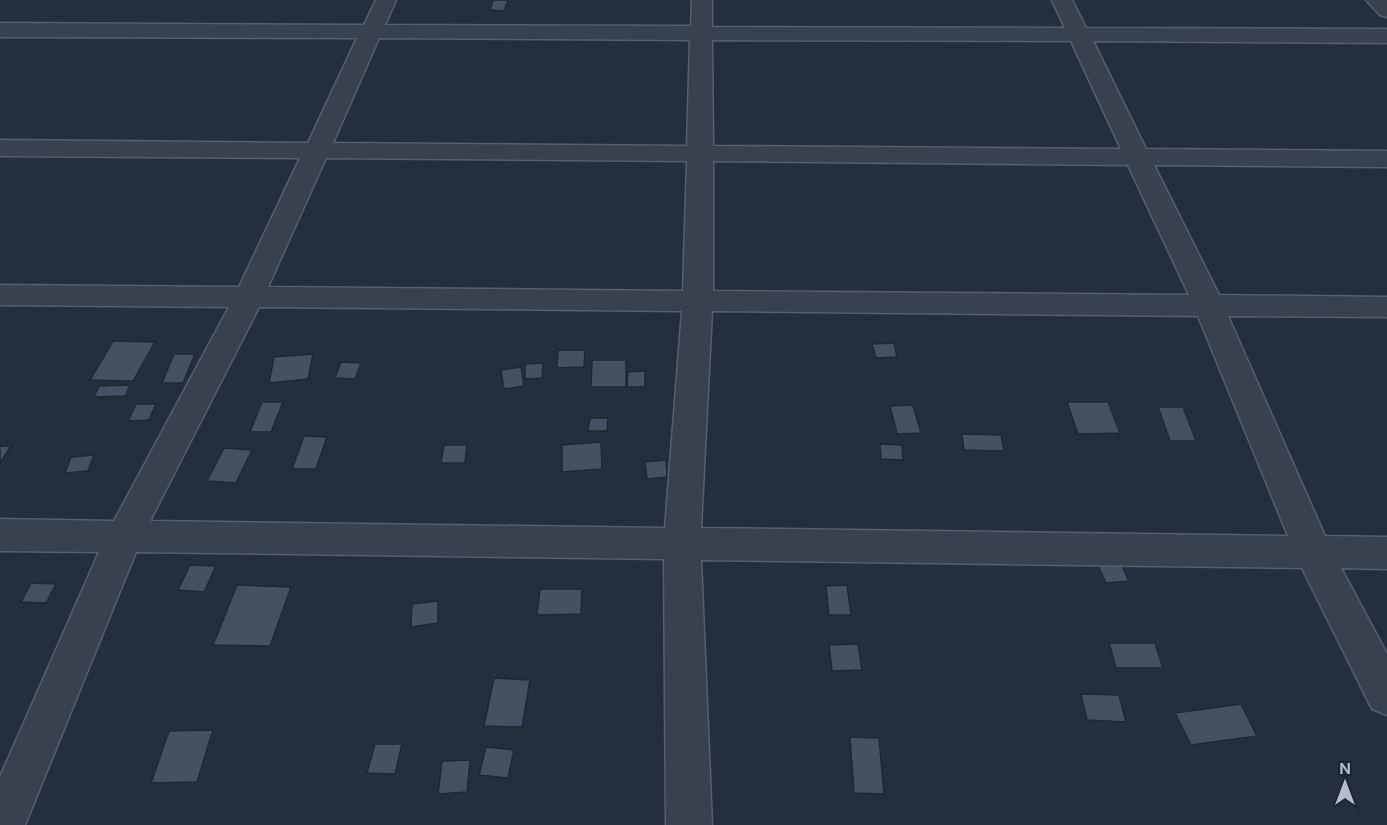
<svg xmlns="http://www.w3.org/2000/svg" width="1387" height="825" viewBox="0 0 1387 825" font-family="'DM Sans',sans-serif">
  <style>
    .building { fill: #455162; stroke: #1f2835; stroke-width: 1.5 }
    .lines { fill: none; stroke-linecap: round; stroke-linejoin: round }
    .minor-casing { stroke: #565f6c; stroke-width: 3 }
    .minor { fill: #38414e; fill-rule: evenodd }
  </style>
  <rect width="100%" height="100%" fill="#242f3e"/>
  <path class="building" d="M 493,0 L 508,0 L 504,11 L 490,10 Z
    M 113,341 L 155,342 L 133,381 L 90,380 Z
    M 894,343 L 897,357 L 876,358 L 872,344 Z
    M 558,350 L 585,350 L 584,367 L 557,368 Z
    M 174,354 L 195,354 L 183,383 L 162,383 Z
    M 313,354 L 308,379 L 269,383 L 274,357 Z
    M 592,360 L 626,360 L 626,387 L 591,387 Z
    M 341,362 L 361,363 L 355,379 L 335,378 Z
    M 543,363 L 542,378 L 525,379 L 525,364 Z
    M 521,367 L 524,386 L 504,389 L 501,370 Z
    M 645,371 L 645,387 L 627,387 L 628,372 Z
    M 130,385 L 125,396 L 94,397 L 99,386 Z
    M 262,402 L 283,402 L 271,432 L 250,432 Z
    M 1067,402 L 1108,402 L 1120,433 L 1078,434 Z
    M 136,404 L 156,404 L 149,420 L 128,421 Z
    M 913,405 L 921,433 L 897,434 L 890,406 Z
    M 1158,407 L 1183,407 L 1196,441 L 1170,441 Z
    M 590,418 L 608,418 L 607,431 L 588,431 Z
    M 962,434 L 1001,435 L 1004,451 L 964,450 Z
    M 304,436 L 327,437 L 316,469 L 292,469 Z
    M 601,442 L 602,469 L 562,472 L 562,445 Z
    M 880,444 L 902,445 L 903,460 L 881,459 Z
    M 444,445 L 467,445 L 465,463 L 441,463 Z
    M 0,446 L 11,446 L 0,463 Z
    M 224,448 L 252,450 L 236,483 L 207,481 Z
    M 94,455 L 88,471 L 65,473 L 71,457 Z
    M 666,460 L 667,477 L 647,479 L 645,462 Z
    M 1119,560 L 1129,581 L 1106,583 L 1096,562 Z
    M 190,565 L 216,566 L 204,592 L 178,590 Z
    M 31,583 L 56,584 L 46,603 L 21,602 Z
    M 237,585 L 291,587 L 270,646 L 213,645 Z
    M 847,585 L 851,615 L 829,615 L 826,586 Z
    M 540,589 L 582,589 L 581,614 L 537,615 Z
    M 438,601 L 438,623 L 411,627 L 412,604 Z
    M 1109,643 L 1155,643 L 1163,668 L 1116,668 Z
    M 858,644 L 862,670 L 832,671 L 829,645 Z
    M 494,678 L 530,680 L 522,727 L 484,726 Z
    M 1081,694 L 1119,695 L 1126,722 L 1087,720 Z
    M 1241,704 L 1257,736 L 1191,745 L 1175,713 Z
    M 213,730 L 197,782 L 151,783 L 169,731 Z
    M 850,737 L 879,738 L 884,794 L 854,793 Z
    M 375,744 L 402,744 L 395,774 L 367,773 Z
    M 486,747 L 514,750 L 508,778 L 479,775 Z
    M 470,760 L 467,792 L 438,794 L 442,761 Z"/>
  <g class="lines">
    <defs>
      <path id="minor" d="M 376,0 L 396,0 L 385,25 L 691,26 L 692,0 L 712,0 L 712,27 L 1065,28 L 1052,0 L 1072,0 L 1086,28 L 1387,29 L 1387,43 L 1093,41 L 1146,149 L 1387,151 L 1387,167 L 1154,165 L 1219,295 L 1387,297 L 1387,317 L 1228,316 L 1325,536 L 1387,537 L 1387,569 L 1341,568 L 1387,654 L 1387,715 L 1372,709 L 1302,568 L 701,560 L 712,825 L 666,825 L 664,559 L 136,552 L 25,825 L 0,825 L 0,777 L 99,552 L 0,551 L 0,519 L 114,521 L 229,307 L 0,305 L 0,285 L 239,287 L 300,158 L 0,156 L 0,140 L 308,143 L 357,38 L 0,37 L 0,23 L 364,25 ZM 379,38 L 690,40 L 687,146 L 333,143 ZM 712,40 L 1071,41 L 1121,149 L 713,146 ZM 326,158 L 687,161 L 683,291 L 268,287 ZM 713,161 L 1128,165 L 1189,295 L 713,291 ZM 259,307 L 682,311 L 665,528 L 150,521 ZM 712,311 L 1198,316 L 1288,536 L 701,528 Z
        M 1366,0 L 1387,0 L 1387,17 L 1380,15 Z"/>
    </defs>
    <use href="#minor" class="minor-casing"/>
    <use href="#minor" class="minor"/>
  </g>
  <g transform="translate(1345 783)" stroke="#1d2633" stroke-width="4.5" paint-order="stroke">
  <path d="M0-4.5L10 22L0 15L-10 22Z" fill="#b4bcc9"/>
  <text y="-9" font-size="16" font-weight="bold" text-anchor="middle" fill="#b4bcc9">N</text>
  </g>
</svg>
